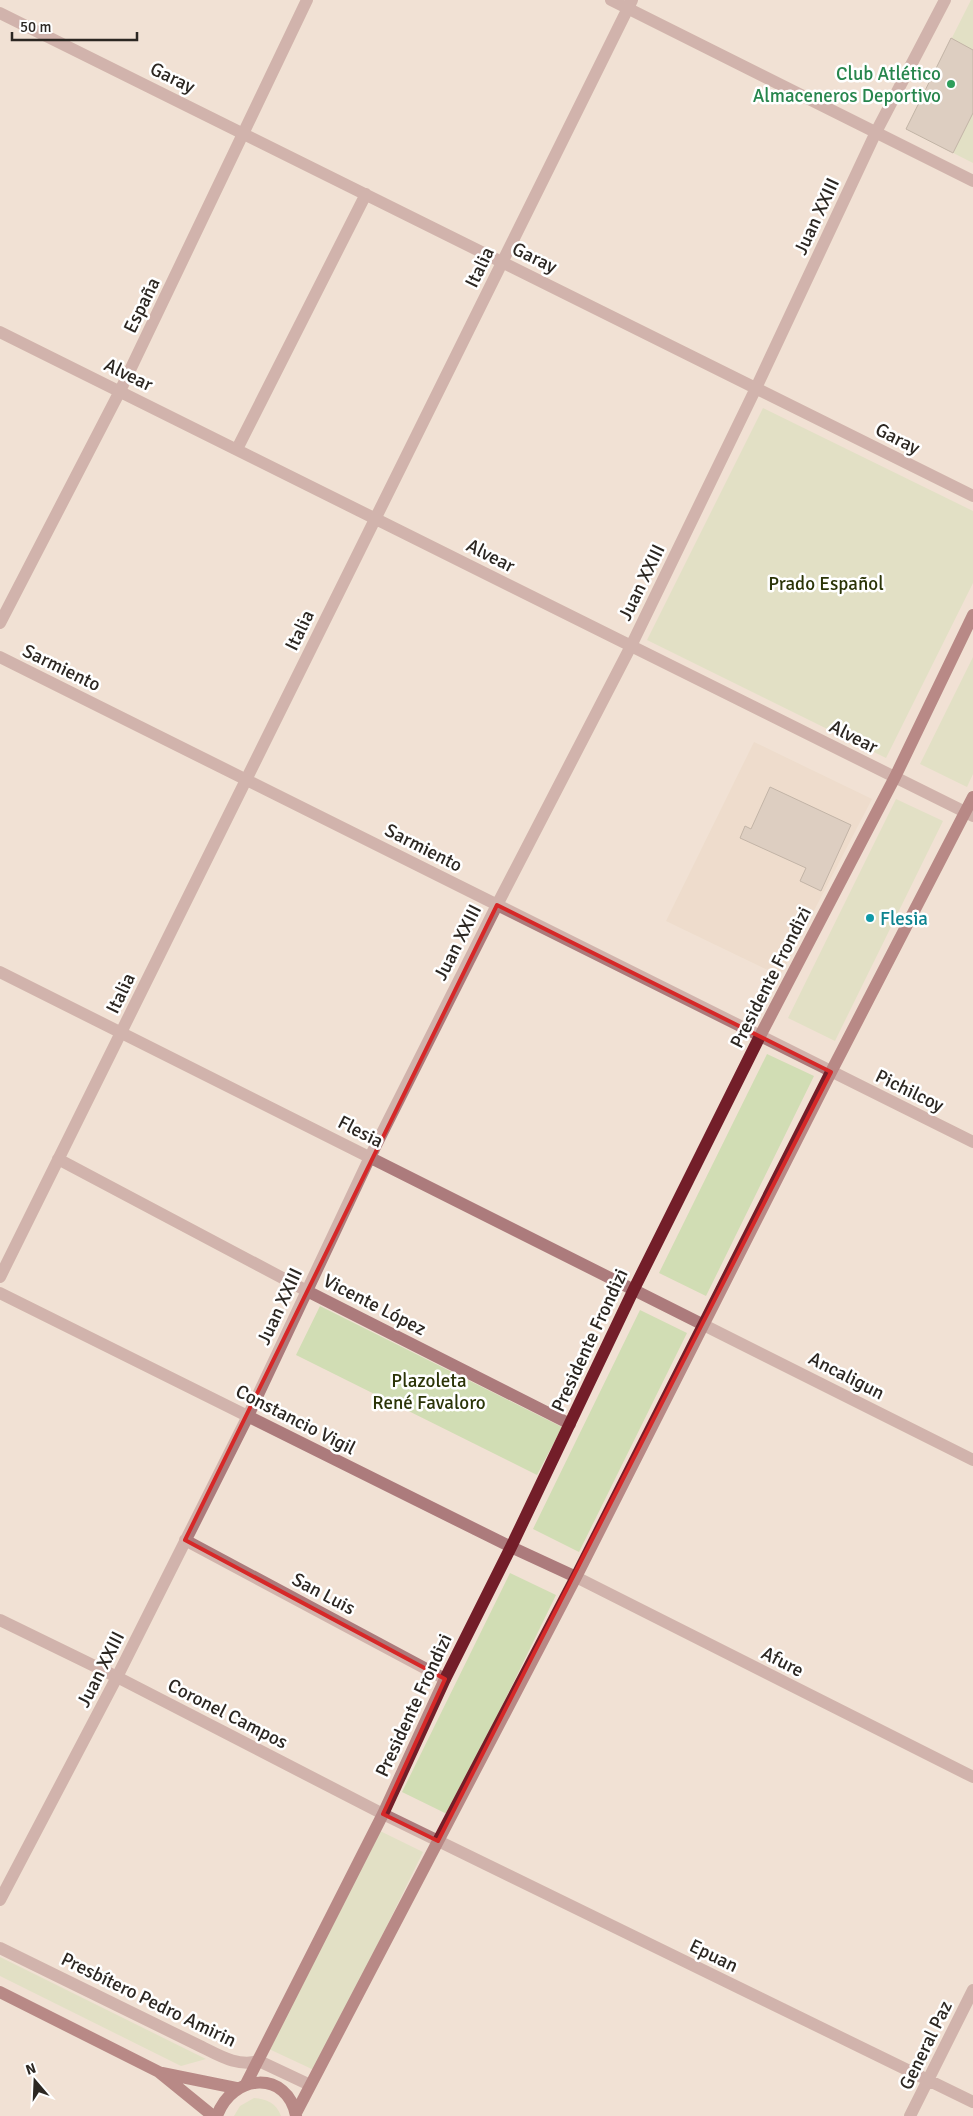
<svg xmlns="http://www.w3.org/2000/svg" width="973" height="2116" viewBox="0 0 973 2116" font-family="Signika,sans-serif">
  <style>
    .built { fill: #ebd5c3 }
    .green { fill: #d1ddb4 }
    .building { fill: #c6b6aa; stroke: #8a7c70 }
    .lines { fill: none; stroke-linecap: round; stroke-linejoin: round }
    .minor { stroke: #ac7b7c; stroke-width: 12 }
    .major { stroke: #731e29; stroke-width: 12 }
    .marked { fill: none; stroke: #d62828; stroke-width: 4; stroke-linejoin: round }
    .leisure-dot { fill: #2e9e5b; stroke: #fff; stroke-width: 2 }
    .culture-dot { fill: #0f9aa8; stroke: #fff; stroke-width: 2 }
    .labels { text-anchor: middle; stroke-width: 5; stroke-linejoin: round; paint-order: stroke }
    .leisure-label { font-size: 19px; fill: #27864d; stroke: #fff; text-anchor: end }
    .street-label { font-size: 19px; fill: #2c2722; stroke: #fff }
    .park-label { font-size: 19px; fill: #2b3407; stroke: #fff }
    .culture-label { font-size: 19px; fill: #0d838f; stroke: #fff; text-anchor: start }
  </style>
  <rect width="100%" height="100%" fill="#f1e1d4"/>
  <path class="built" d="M 754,742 L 872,799 L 780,976 L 666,921 Z"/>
  <path class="green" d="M 971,0 L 973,0 L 973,163 L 906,129 Z
    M 763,408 L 973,511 L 973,583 L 886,758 L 647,640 Z
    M 973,657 L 973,774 L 967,787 L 920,764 Z
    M 896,799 L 943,821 L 835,1041 L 788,1018 Z
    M 767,1054 L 814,1076 L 706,1296 L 659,1273 Z
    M 320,1306 L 562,1427 L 537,1475 L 296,1355 Z
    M 640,1310 L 687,1333 L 579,1552 L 533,1529 Z
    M 510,1573 L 556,1595 L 449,1815 L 402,1792 Z
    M 376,1829 L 423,1852 L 316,2071 L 269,2049 Z
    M 0,1957 L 206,2059 L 181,2066 L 0,1976 Z
    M 254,2098 C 267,2099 276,2103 281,2116 L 234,2116 L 240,2106 Z"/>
  <path class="building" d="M 951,38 L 973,50 L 973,113 L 953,153 L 906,129 Z
    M 770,787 L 851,825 L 821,891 L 800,881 L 806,868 L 740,838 L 745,826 L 751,829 Z"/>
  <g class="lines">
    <path class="minor" d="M 611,0 L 973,181
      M 0,13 L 973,496
      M 0,332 L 973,816
      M 237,449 L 366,194
      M 0,623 L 120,391 L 307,0
      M 0,657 L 973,1142
      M 0,972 L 973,1460
      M 58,1159 L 307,1291 L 570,1424
      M 0,1277 L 632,0
      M 0,1293 L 511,1547 L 576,1577 L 973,1777
      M 185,1540 L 445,1679
      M 0,1620 L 117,1677 L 383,1814 L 973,2102
      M 0,1900 L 117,1677 L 248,1416 L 370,1157 L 497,905 L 631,646 L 756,388 L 876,132 L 945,0
      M 0,1948 L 202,2047 C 220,2056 238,2067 259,2061 L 310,2085
      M 910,2116 L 973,1990"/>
    <path class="major" d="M 0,1992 L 159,2072 L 213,2116
      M 162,2073 L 236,2088
      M 246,2084 L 383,1814 L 445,1679 L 511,1547 L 634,1289 L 760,1036 L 895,777 L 973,615
      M 296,2113 L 576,1577 L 831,1072 L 973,797
      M 217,2116 C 232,2073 288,2070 296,2116"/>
  </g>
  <path d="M0 0H973V2116H0ZM 497,905 L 831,1072 L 438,1841 L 383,1814 L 445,1679 L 185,1540 Z" fill="#f1e1d4" fill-opacity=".55" fill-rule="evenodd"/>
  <path class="marked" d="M 497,905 L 831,1072 L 438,1841 L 383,1814 L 445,1679 L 185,1540 Z"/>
  <circle class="leisure-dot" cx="951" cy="84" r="5"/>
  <circle class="culture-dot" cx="870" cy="918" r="5"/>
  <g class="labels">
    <g class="leisure-label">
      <text x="941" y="80">Club Atlético<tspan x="941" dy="22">Almaceneros Deportivo</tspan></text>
    </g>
    <g class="street-label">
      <text transform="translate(173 77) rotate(26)" y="7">Garay</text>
      <text transform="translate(816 216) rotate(-65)" y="7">Juan XXIII</text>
      <text transform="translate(535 257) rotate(26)" y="7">Garay</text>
      <text transform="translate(479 267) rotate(-64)" y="7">Italia</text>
      <text transform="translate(141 305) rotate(-64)" y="7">España</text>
      <text transform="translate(129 374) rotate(26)" y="7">Alvear</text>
      <text transform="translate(898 438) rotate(27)" y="7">Garay</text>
      <text transform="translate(491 555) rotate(27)" y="7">Alvear</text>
      <text transform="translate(641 582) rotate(-64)" y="7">Juan XXIII</text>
      <text transform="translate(299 630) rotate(-64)" y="7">Italia</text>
      <text transform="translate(62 667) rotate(26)" y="7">Sarmiento</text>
      <text transform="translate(854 736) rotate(27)" y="7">Alvear</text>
      <text transform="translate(424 847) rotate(27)" y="7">Sarmiento</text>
      <text transform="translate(457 942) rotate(-63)" y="7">Juan XXIII</text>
      <text transform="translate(770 977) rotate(-63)" y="7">Presidente Frondizi</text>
      <text transform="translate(120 993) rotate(-64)" y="7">Italia</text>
      <text transform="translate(910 1090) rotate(26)" y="7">Pichilcoy</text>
      <text transform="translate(361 1131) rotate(27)" y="7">Flesia</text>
      <text transform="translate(375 1304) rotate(27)" y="7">Vicente López</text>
      <text transform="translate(279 1306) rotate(-65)" y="7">Juan XXIII</text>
      <text transform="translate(589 1340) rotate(-65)" y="7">Presidente Frondizi</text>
      <text transform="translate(847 1375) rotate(27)" y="7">Ancaligun</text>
      <text transform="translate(296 1419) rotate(27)" y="7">Constancio Vigil</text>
      <text transform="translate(324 1593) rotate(28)" y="7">San Luis</text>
      <text transform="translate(783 1661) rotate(27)" y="7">Afure</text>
      <text transform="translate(100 1669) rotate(-63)" y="7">Juan XXIII</text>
      <text transform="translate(413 1705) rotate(-65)" y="7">Presidente Frondizi</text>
      <text transform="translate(228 1713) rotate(27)" y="7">Coronel Campos</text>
      <text transform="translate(714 1955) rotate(26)" y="7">Epuan</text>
      <text transform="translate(149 1999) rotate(26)" y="7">Presbítero Pedro Amirin</text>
      <text transform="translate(925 2045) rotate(-64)" y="7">General Paz</text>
    </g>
    <g class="park-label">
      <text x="826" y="590">Prado Español</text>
      <text x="429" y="1387">Plazoleta<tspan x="429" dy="22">René Favaloro</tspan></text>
    </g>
    <g class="culture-label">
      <text x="880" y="925">Flesia</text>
    </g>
  </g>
  <g transform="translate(35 2081) rotate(341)" stroke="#ffffff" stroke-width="4" paint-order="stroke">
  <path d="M0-4L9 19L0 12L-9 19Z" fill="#2c2722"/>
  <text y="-8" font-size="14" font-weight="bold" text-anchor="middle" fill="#2c2722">N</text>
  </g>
  <path d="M12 32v8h125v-8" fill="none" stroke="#2c2722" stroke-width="2.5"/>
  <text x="20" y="32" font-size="15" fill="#2c2722" stroke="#ffffff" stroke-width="4" paint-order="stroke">50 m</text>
</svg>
